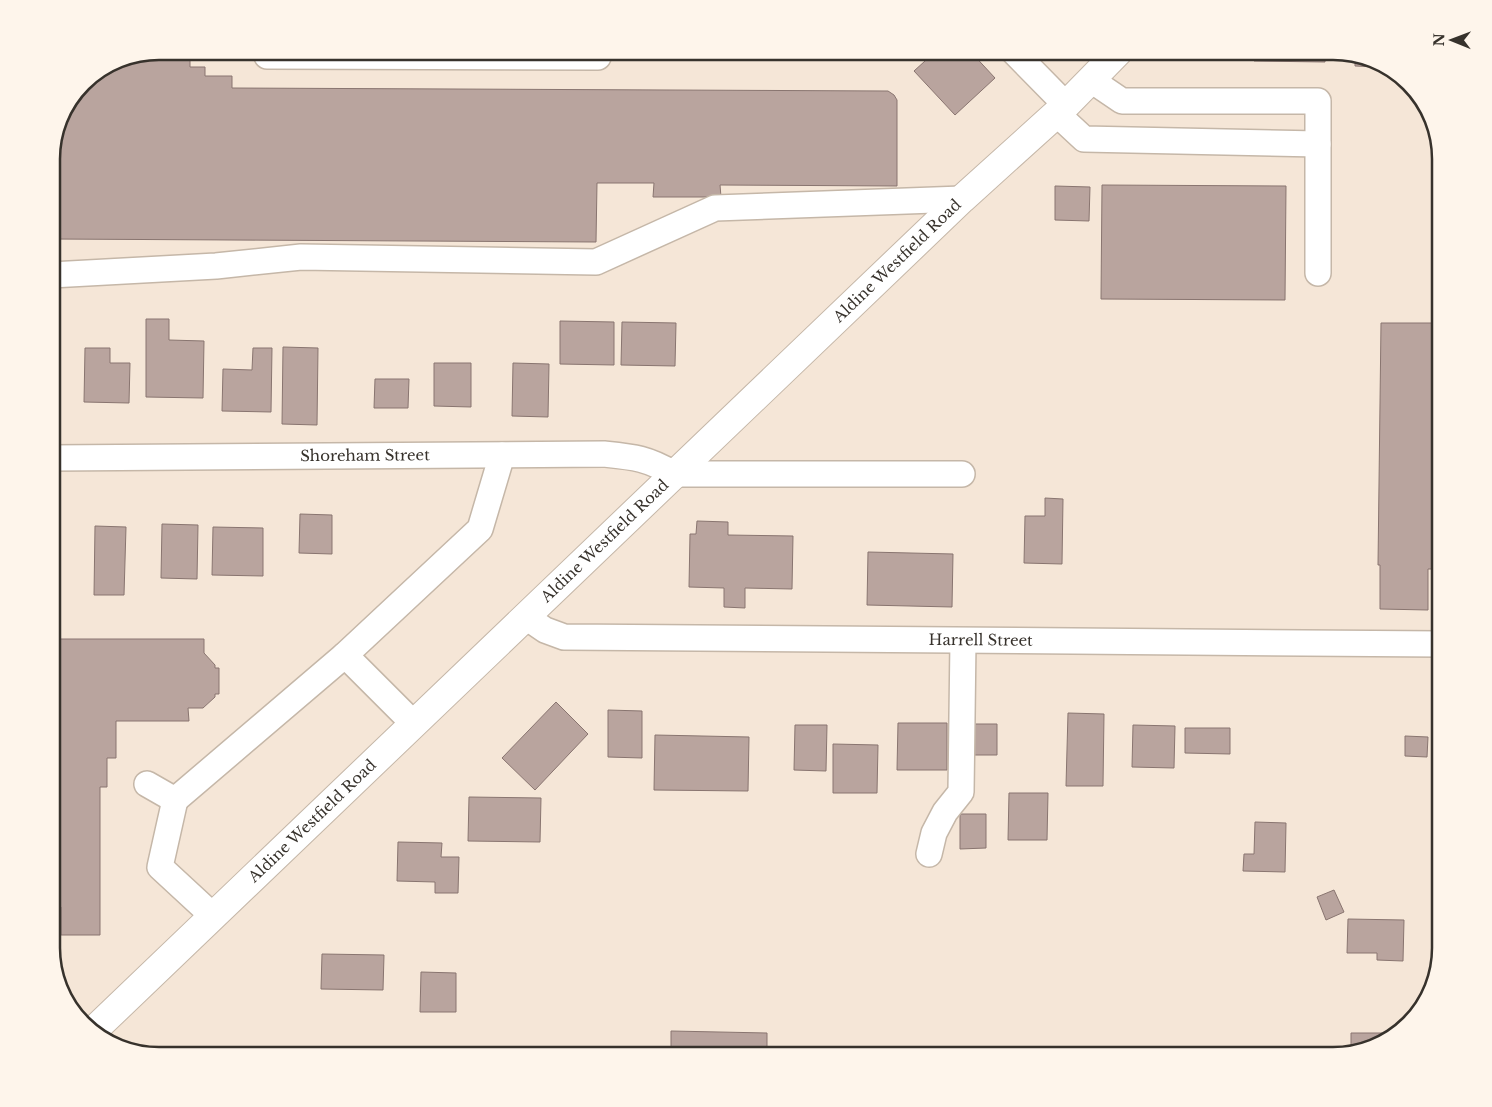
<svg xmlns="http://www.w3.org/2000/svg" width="1492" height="1107" viewBox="0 0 1492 1107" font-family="'Libre Baskerville',serif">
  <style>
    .building { fill: #b9a49e; stroke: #897570 }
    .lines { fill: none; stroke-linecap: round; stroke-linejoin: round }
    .minor-casing { stroke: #c5b7a8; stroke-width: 28 }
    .major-casing { stroke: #c5b7a8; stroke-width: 30 }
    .minor { stroke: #fff; stroke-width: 25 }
    .major { stroke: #fff; stroke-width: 28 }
    .labels { text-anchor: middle; stroke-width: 4; stroke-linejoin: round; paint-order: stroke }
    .street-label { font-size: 15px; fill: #37322c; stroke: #fef5eb }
    .rim { fill: none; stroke: #37322c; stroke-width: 2.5 }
  </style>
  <rect width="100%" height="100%" fill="#f5e6d7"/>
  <path class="building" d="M 936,51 L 970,51 L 995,78 L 955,115 L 914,71 Z
    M 1255,51 L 1325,51 L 1325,62 L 1254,61 Z
    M 1355,58 L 1379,67 L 1355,66 Z
    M 118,59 L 190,59 L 190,67 L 205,67 L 205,76 L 232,76 L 232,88 L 888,91 L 894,95 L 897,100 L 897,186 L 720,185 L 721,197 L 653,197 L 654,183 L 597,183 L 596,242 L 51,239 L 52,151 L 62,111 L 88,78 Z
    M 1102,185 L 1286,186 L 1285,300 L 1101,299 Z
    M 1055,186 L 1090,187 L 1089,221 L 1055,220 Z
    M 146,319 L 169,319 L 169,340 L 204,341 L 203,398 L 146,397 Z
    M 560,321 L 614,322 L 614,365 L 560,364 Z
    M 622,322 L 676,323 L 675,366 L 621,365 Z
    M 1381,323 L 1441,323 L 1441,569 L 1428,569 L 1428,610 L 1380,609 L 1380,565 L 1378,565 Z
    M 283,347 L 318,348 L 317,425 L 282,424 Z
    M 85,348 L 110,348 L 110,363 L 130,363 L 129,403 L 84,402 Z
    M 253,348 L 272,348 L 271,412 L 222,411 L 223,369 L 252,370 Z
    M 434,363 L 471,363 L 471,407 L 434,406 Z
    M 513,363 L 549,364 L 548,417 L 512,416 Z
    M 375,379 L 409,379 L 408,408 L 374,408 Z
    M 1045,498 L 1063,499 L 1062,564 L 1024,563 L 1025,516 L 1045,516 Z
    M 300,514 L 332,515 L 332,554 L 299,553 Z
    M 697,521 L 728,522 L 728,535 L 793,536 L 792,589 L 745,588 L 745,608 L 724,607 L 724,588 L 689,587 L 690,534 L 696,534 Z
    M 162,524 L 198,525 L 197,579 L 161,578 Z
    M 95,526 L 126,527 L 124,595 L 94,595 Z
    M 213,527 L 263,528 L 263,576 L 212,575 Z
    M 868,552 L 953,554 L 952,607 L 867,605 Z
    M 51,639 L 204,639 L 204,653 L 215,665 L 215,668 L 219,668 L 219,694 L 215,694 L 215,697 L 203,708 L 188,708 L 189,721 L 116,721 L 116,758 L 107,758 L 107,787 L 100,787 L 100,935 L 61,935 L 61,907 L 51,907 Z
    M 556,702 L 588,734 L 535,790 L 502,758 Z
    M 608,710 L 642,711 L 642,758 L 608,757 Z
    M 1068,713 L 1104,714 L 1103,786 L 1066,786 Z
    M 898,723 L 947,723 L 947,770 L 897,770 Z
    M 971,724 L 997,724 L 997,755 L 970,755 Z
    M 795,725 L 827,725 L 826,771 L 794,770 Z
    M 1133,725 L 1175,726 L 1174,768 L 1132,767 Z
    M 1185,728 L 1230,728 L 1230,754 L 1185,753 Z
    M 655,735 L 749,737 L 748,791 L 654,790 Z
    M 1405,736 L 1428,737 L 1427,757 L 1405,756 Z
    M 833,744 L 878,745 L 877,793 L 833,793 Z
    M 1009,793 L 1048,793 L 1047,840 L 1008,840 Z
    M 469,797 L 541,798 L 540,842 L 468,841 Z
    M 960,814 L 986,814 L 986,848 L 960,849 Z
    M 1255,822 L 1286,823 L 1285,872 L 1243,871 L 1244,854 L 1254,854 Z
    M 398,842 L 442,843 L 441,857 L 459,857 L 458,893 L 435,893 L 435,882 L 397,881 Z
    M 1334,890 L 1344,912 L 1326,920 L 1317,897 Z
    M 1348,919 L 1404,920 L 1403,961 L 1377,960 L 1377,953 L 1347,953 Z
    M 322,954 L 384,955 L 383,990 L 321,989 Z
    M 421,972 L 456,973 L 456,1012 L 420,1012 Z
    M 671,1031 L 767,1033 L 767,1056 L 671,1056 Z
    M 1351,1033 L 1382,1033 L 1382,1044 L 1351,1052 Z"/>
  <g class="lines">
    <defs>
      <g id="minor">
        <path d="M 267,51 L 267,56 L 598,57 L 598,51"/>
        <path d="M 1013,51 L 1066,105"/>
        <path d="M 1091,80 L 1122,101 L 1318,101 L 1318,273"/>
        <path d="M 1056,113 L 1084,139 L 1318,144"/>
        <path d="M 51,275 L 216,266 L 301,257 L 596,262 L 715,208 L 962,199"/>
        <path id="s1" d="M 51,458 L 604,454 C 634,457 647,458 674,474 L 962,474"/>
        <path id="s2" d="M 526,617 L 545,630 L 564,637 L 1441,644"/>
        <path d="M 345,655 L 480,529 L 502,455"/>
        <path d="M 147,784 L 175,800 L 345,655 L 414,724"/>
        <path d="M 175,800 L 160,867 L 213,916"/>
        <path d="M 929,854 L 934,833 L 945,812 L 961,792 L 963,641"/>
      </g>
      <g id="major">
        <path id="s3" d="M 92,1032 L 962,199 L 1066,105 L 1119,51"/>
      </g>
    </defs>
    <use href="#minor" class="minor-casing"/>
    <use href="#major" class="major-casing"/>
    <use href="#minor" class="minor"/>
    <use href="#major" class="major"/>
  </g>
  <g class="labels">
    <g class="street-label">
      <text dy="5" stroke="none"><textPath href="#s3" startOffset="1115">Aldine Westfield Road</textPath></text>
      <text dy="5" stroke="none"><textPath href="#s1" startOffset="314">Shoreham Street</textPath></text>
      <text dy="5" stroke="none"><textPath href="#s3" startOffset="710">Aldine Westfield Road</textPath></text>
      <text dy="5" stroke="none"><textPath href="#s2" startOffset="460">Harrell Street</textPath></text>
      <text dy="5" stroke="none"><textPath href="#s3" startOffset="305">Aldine Westfield Road</textPath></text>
    </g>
  </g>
  <path d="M0 0H1492V1107H0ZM159 60H1333A99 99 0 0 1 1432 159V948A99 99 0 0 1 1333 1047H159A99 99 0 0 1 60 948V159A99 99 0 0 1 159 60Z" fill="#fef5eb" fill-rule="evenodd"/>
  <path class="rim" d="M159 60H1333A99 99 0 0 1 1432 159V948A99 99 0 0 1 1333 1047H159A99 99 0 0 1 60 948V159A99 99 0 0 1 159 60Z"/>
  <g transform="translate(1452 40) rotate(271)" stroke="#fef5eb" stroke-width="4" paint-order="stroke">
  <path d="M0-4L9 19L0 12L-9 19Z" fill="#37322c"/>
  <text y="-8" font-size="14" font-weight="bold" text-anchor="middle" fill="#37322c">N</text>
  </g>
</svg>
